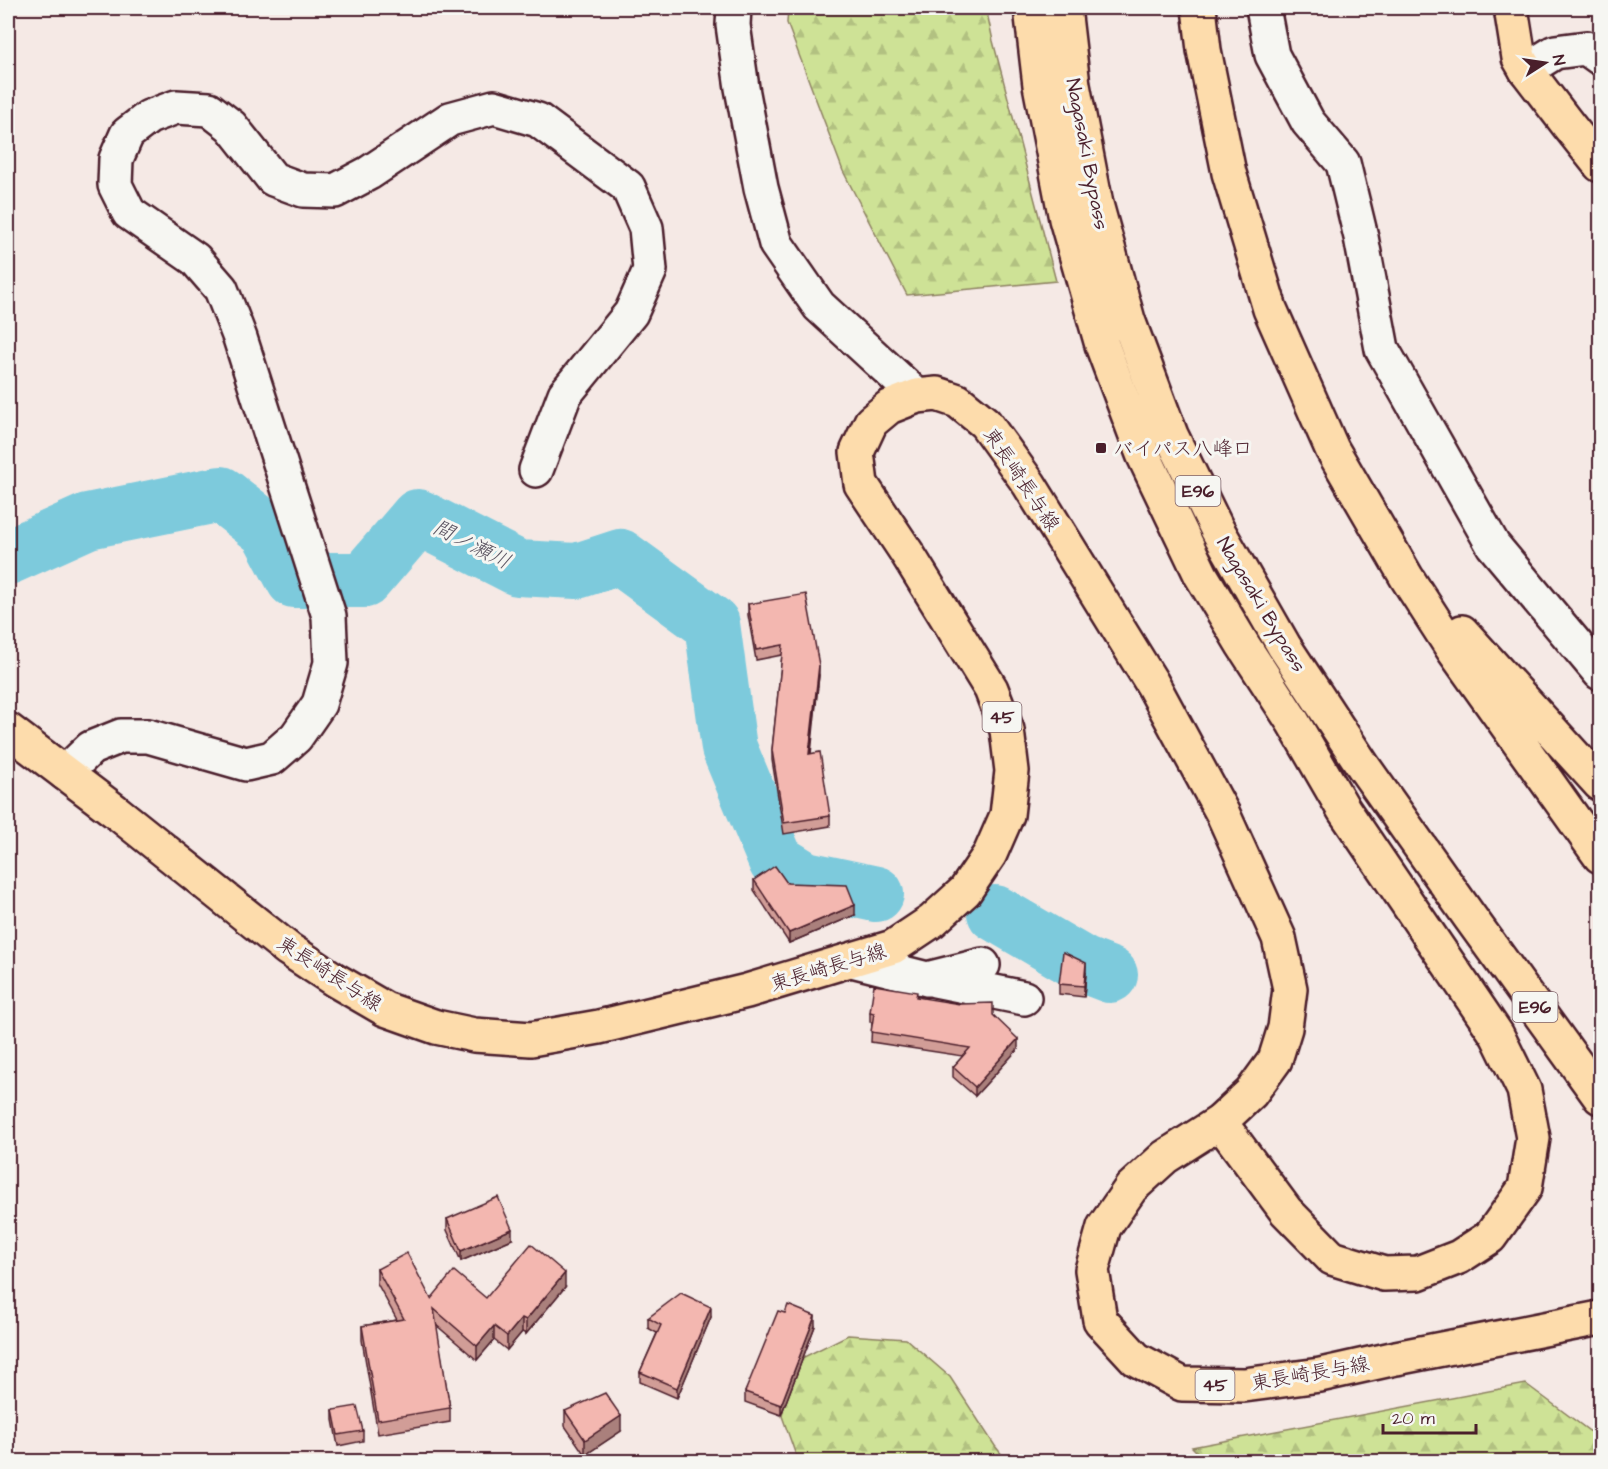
<svg xmlns="http://www.w3.org/2000/svg" width="1608" height="1469" viewBox="0 0 1608 1469" font-family="'Architects Daughter','Klee One',sans-serif">
  <style>
    .forest { fill: url(#forest-firs); stroke: #8c8060; stroke-width: 1.5 }
    .lines { fill: none; stroke-linecap: round; stroke-linejoin: round }
    .river { stroke: #7dcadc; stroke-width: 56 }
    .minor-casing { stroke: #4a1f2b; stroke-width: 38 }
    .major-casing { stroke: #4a1f2b; stroke-width: 38 }
    .highway-casing { stroke: #4a1f2b; stroke-width: 38 }
    .minor { stroke: #f6f6f2; stroke-width: 33 }
    .major { stroke: #fddcac; stroke-width: 33 }
    .highway { stroke: #fddcac; stroke-width: 33 }
    .wall { fill: #d19d97; stroke: #4a1f2b; stroke-width: 1.5 }
    .shaded-wall { fill: #aa807b; stroke: #4a1f2b; stroke-width: 1.5 }
    .building { fill: #f3b7b0; stroke: #4a1f2b; stroke-width: 1.5 }
    .poi-dot { fill: #4a1f2b; stroke: #f6f6f2; stroke-width: 2 }
    .labels { text-anchor: middle; stroke-width: 6; stroke-linejoin: round; paint-order: stroke }
    .shield { fill: #f6f6f2; stroke: #7e6067; stroke-width: 1.5 }
    .shield-label { font-size: 18px; font-weight: bold; fill: #4a1f2b }
    .street-label { font-size: 20px; fill: #4a1f2b; stroke: #f6f6f2 }
    .poi-label { font-size: 20px; fill: #4a1f2b; stroke: #f6f6f2; text-anchor: start }
    .water-label { font-size: 21px; font-style: italic; fill: #595260; stroke: #f6f6f2 }
  </style>
  <defs>
    <pattern id="forest-firs" width="22" height="20" patternUnits="userSpaceOnUse" patternTransform="scale(1.5)"><rect width="22" height="20" fill="#cee296"/><path d="M5 1l3.5 6h-7zM16 11l3.5 6h-7z" fill="#b2c181"/></pattern>
  </defs>
  <rect width="100%" height="100%" fill="#f5e9e5"/>
  <filter id="ink" filterUnits="userSpaceOnUse"><feTurbulence type="fractalNoise" baseFrequency=".0167" numOctaves="2"/><feDisplacementMap in="SourceGraphic" scale="12" xChannelSelector="R" yChannelSelector="G"/><feConvolveMatrix kernelMatrix="1 2 1 2 8 2 1 2 1" color-interpolation-filters="sRGB"/></filter>
  <g filter="url(#ink)">
    <path class="forest" d="M 788,8 L 986,8 L 993,41 L 1056,281 L 907,295 L 843,171 L 787,23 Z
      M 848,1335 L 906,1339 L 950,1377 L 995,1446 L 1007,1461 L 798,1461 L 782,1416 L 792,1363 Z
      M 1526,1384 L 1600,1439 L 1600,1461 L 1207,1462 L 1192,1447 Z"/>
    <g class="lines">
      <path class="river" d="M 8,557 L 88,521 L 221,494 L 268,531 L 294,580 L 364,580 L 418,517 L 518,568 L 577,571 L 620,557 L 712,624 L 729,748 L 776,861 L 805,879 L 876,894
        M 995,913 L 1084,965 L 1110,975"/>
      <defs>
        <path id="minor" d="M 734,8 L 733,25 L 742,88 L 761,188 L 776,244 L 819,306 L 917,396
          M 1263,8 L 1272,55 L 1308,122 L 1343,163 L 1361,237 L 1382,349 L 1493,545 L 1600,673
          M 1526,70 L 1555,52 L 1586,48 L 1600,58
          M 65,773 L 91,748 L 121,736 L 148,736 L 246,764 L 272,758 L 296,737 L 319,704 L 331,663 L 329,616 L 240,338 L 221,289 L 195,259 L 129,213 L 115,185 L 116,159 L 127,134 L 149,117 L 176,107 L 209,109 L 231,126 L 273,179 L 303,190 L 335,191 L 369,173 L 450,119 L 494,107 L 538,120 L 628,187 L 646,228 L 650,270 L 631,313 L 565,394 L 536,470
          M 852,960 L 927,979 L 983,965
          M 935,980 L 1024,998"/>
        <path id="major" d="M 1511,8 L 1519,58 L 1526,70 L 1569,126 L 1600,165
          M 8,730 L 115,811 L 288,949 L 335,980 L 385,1009 L 436,1027 L 474,1035 L 531,1039 L 599,1027 L 747,991 L 893,947 L 932,921 L 965,891 L 990,854 L 1007,815 L 1012,771 L 1007,730 L 991,689 L 907,553 L 861,484 L 857,452 L 871,422 L 889,407 L 917,396 L 937,394 L 958,401 L 985,423 L 1029,484 L 1152,683 L 1223,814 L 1279,938 L 1290,989 L 1285,1028 L 1275,1060 L 1251,1093 L 1220,1122 L 1165,1157 L 1131,1188 L 1104,1227 L 1092,1270 L 1100,1320 L 1136,1359 L 1182,1384 L 1244,1385 L 1320,1375 L 1396,1358 L 1600,1318"/>
        <path id="highway" d="M 1031,8 L 1040,85 L 1066,219 L 1102,345 L 1143,454 L 1201,575 L 1243,645 L 1293,722 L 1344,810 L 1497,1035 L 1524,1090 L 1533,1138 L 1525,1188 L 1490,1237 L 1459,1257 L 1418,1273 L 1384,1274 L 1332,1258 L 1286,1211 L 1220,1122
          M 1064,8 L 1073,85 L 1096,204 L 1128,320 L 1171,435 L 1217,529 L 1284,646 L 1363,766 L 1469,916 L 1600,1097
          M 1199,8 L 1204,50 L 1229,173 L 1270,309 L 1332,449 L 1407,578 L 1454,651 L 1600,856
          M 1462,632 L 1600,784"/>
      </defs>
      <use href="#minor" class="minor-casing"/>
      <use href="#major" class="major-casing"/>
      <use href="#highway" class="highway-casing"/>
      <use href="#minor" class="minor"/>
      <use href="#major" class="major"/>
      <use href="#highway" class="highway"/>
    </g>
    <path class="wall" d="M 748,604 L 819,675 L 811,754 L 830,816 L 830,826 L 784,834 L 772,760 L 772,750 L 782,655 L 756,660 L 748,615 Z
      M 754,880 L 787,883 L 855,915 L 789,943 L 754,890 Z
      M 1086,973 L 1084,997 L 1059,994 L 1059,984 Z
      M 917,997 L 993,1015 L 1018,1049 L 975,1096 L 953,1077 L 953,1067 L 963,1056 L 871,1042 L 872,1022 L 870,1022 L 870,1012 Z
      M 447,1219 L 512,1239 L 461,1261 L 447,1230 Z
      M 377,1269 L 431,1299 L 486,1298 L 565,1287 L 526,1334 L 522,1332 L 507,1350 L 494,1340 L 477,1360 L 436,1325 L 450,1408 L 450,1422 L 378,1434 L 362,1340 L 362,1326 L 397,1320 L 377,1283 Z
      M 785,1313 L 815,1326 L 781,1415 L 745,1402 L 745,1392 Z
      M 711,1317 L 677,1398 L 640,1382 L 640,1372 L 657,1333 L 648,1328 L 648,1318 Z
      M 333,1410 L 363,1431 L 363,1441 L 338,1446 L 333,1420 Z
      M 565,1411 L 621,1431 L 585,1455 L 565,1426 Z"/>
    <path class="shaded-wall" d="M 819,665 L 819,675 L 809,764 L 809,754 Z
      M 855,905 L 855,915 L 789,943 L 789,933 Z
      M 1086,963 L 1086,973 L 1084,997 L 1084,986 Z
      M 1018,1039 L 1018,1049 L 975,1096 L 975,1087 Z
      M 512,1229 L 512,1239 L 461,1261 L 461,1251 Z
      M 565,1273 L 565,1287 L 526,1334 L 526,1320 Z
      M 711,1307 L 711,1317 L 677,1398 L 677,1388 Z
      M 815,1316 L 815,1326 L 781,1415 L 781,1405 Z
      M 522,1318 L 522,1332 L 507,1350 L 507,1336 Z
      M 494,1326 L 494,1340 L 477,1360 L 477,1346 Z
      M 621,1416 L 621,1431 L 585,1455 L 585,1440 Z"/>
    <path class="building" d="M 806,594 L 819,665 L 809,754 L 820,752 L 830,816 L 784,823 L 772,750 L 783,645 L 756,650 L 748,604 Z
      M 775,866 L 787,883 L 847,885 L 855,905 L 789,933 L 754,880 Z
      M 1063,952 L 1086,963 L 1084,986 L 1059,984 Z
      M 874,985 L 917,992 L 916,997 L 960,1004 L 993,1003 L 993,1015 L 1018,1039 L 975,1087 L 953,1067 L 970,1048 L 871,1032 L 874,1013 L 870,1012 Z
      M 498,1197 L 512,1229 L 461,1251 L 447,1219 Z
      M 531,1244 L 565,1273 L 526,1320 L 522,1318 L 507,1336 L 494,1326 L 477,1346 L 434,1309 L 450,1408 L 378,1420 L 362,1326 L 404,1319 L 377,1269 L 407,1253 L 431,1299 L 454,1271 L 486,1298 Z
      M 681,1293 L 711,1307 L 677,1388 L 640,1372 L 661,1325 L 648,1318 Z
      M 788,1305 L 815,1316 L 781,1405 L 745,1392 L 778,1311 L 785,1313 Z
      M 605,1393 L 621,1416 L 585,1440 L 565,1411 Z
      M 357,1406 L 363,1431 L 338,1435 L 333,1410 Z"/>
  </g>
  <rect class="poi-dot" x="1095" y="442" width="12" height="12" rx="3"/>
  <g class="labels">
    <g class="shield">
      <rect x="1175.5" y="476" width="45" height="30" rx="4.5"/>
      <rect x="982.5" y="702" width="39" height="30" rx="4.5"/>
      <rect x="1512.5" y="992" width="45" height="30" rx="4.5"/>
      <rect x="1195.5" y="1370" width="39" height="30" rx="4.5"/>
    </g>
    <g class="shield-label">
      <text x="1198" y="497">E96</text>
      <text x="1002" y="723">45</text>
      <text x="1535" y="1013">E96</text>
      <text x="1215" y="1391">45</text>
    </g>
    <g class="street-label">
      <text transform="translate(1088 154) rotate(79)" y="7">Nagasaki Bypass</text>
      <text transform="translate(1022 479) rotate(56)" y="7">東長崎長与線</text>
      <text transform="translate(1262 604) rotate(59)" y="7">Nagasaki Bypass</text>
      <text transform="translate(828 967) rotate(-17)" y="7">東長崎長与線</text>
      <text transform="translate(330 973) rotate(33)" y="7">東長崎長与線</text>
      <text transform="translate(1310 1373) rotate(-10)" y="7">東長崎長与線</text>
    </g>
    <g class="poi-label">
      <text x="1113" y="455">バイパス八峰口</text>
    </g>
    <g class="water-label">
      <text transform="translate(472 544) rotate(27)" y="7">間ノ瀬川</text>
    </g>
  </g>
  <rect width="1608" height="1469" fill="none" stroke="#f6f6f2" stroke-width="30"/>
  <rect x="15" y="15" width="1578" height="1439" fill="none" stroke="#4a1f2b" stroke-width="2" filter="url(#ink)"/>
  <g transform="translate(1545 63) rotate(78)" stroke="#f6f6f2" stroke-width="4.5" paint-order="stroke">
  <path d="M0-4.5L10 22L0 15L-10 22Z" fill="#4a1f2b"/>
  <text y="-9" font-size="16" font-weight="bold" text-anchor="middle" fill="#4a1f2b">N</text>
  </g>
  <path d="M1383 1424v9h93v-9" fill="none" stroke="#4a1f2b" stroke-width="3"/>
  <text x="1392" y="1424" font-size="18" fill="#4a1f2b" stroke="#f6f6f2" stroke-width="4.5" paint-order="stroke">20 m</text>
</svg>
